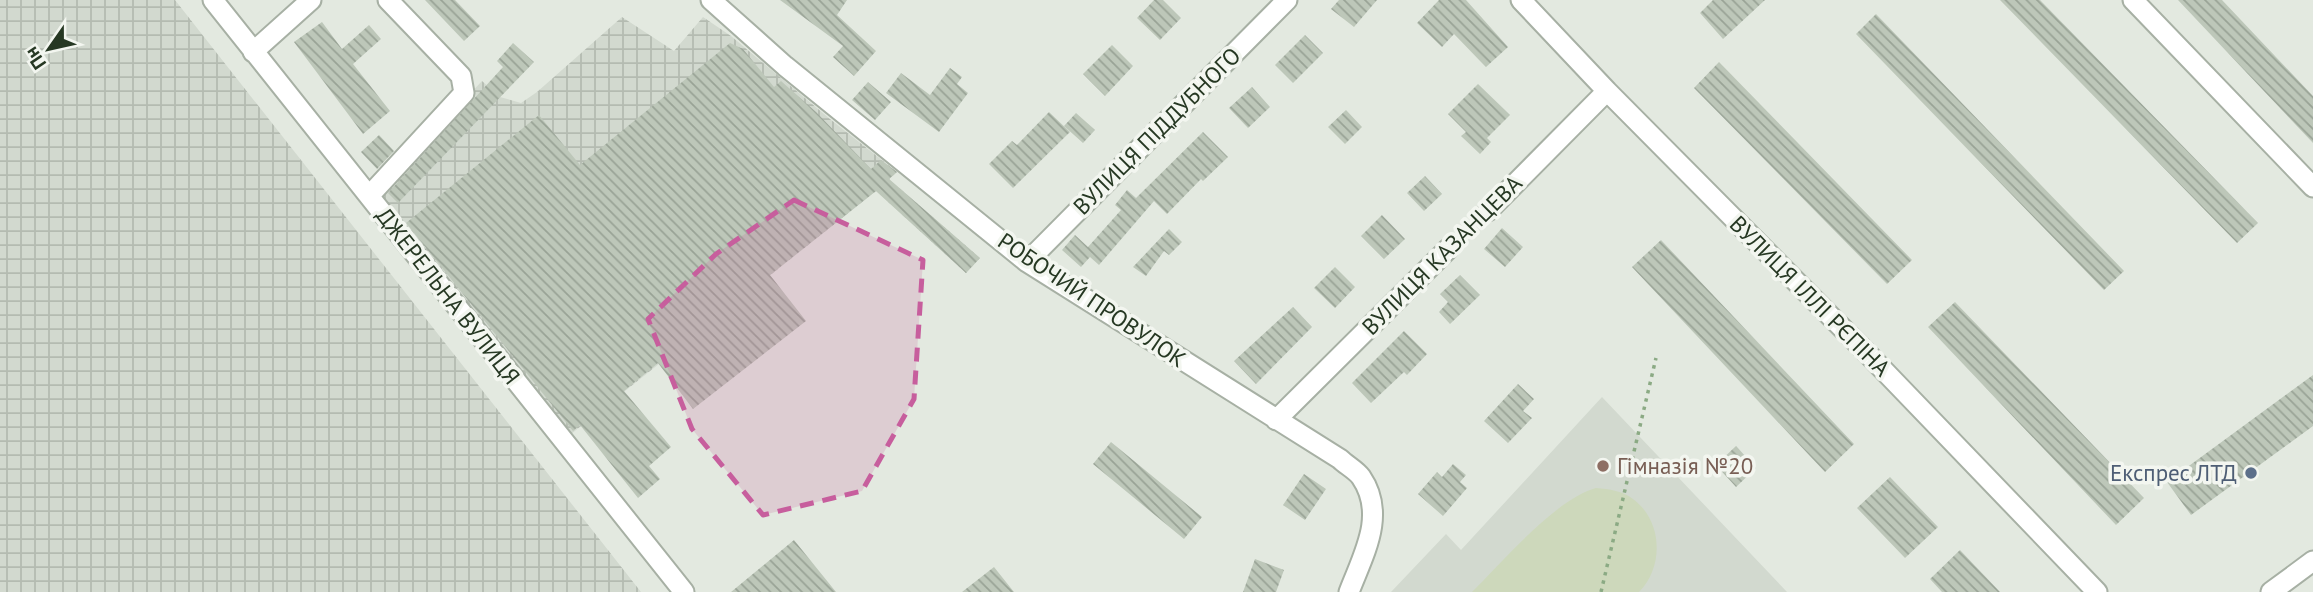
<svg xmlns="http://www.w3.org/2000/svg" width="2313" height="592" viewBox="0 0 2313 592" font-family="'PT Sans',sans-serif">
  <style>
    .built { fill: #d2d9cf }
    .industrial { fill: url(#industrial-grid) }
    .green { fill: #cdd8bb }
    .building { fill: url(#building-back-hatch) }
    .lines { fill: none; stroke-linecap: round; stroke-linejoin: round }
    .minor-casing { stroke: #a7b0a4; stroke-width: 23 }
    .path { stroke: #8baa84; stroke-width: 3.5; stroke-dasharray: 3.5 5; stroke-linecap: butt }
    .minor { stroke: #fff; stroke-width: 19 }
    .marked { fill: #c75e9d; fill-opacity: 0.2; stroke: #c75e9d; stroke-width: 5; stroke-dasharray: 14 9; stroke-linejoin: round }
    .education-dot { fill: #8d6e63; stroke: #f3f6f0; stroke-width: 2.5 }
    .service-dot { fill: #5c6f8a; stroke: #f3f6f0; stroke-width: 2.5 }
    .labels { text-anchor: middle; stroke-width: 7; stroke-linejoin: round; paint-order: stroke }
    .street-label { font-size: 23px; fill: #263823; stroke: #f3f6f0 }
    .education-label { font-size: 23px; fill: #785e54; stroke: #f3f6f0; text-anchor: start }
    .service-label { font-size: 23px; fill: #4e5e75; stroke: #f3f6f0; text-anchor: end }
  </style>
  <defs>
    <pattern id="industrial-grid" width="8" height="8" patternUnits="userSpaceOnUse" patternTransform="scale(1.75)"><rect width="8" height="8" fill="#d2d9cf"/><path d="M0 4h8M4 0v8" fill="none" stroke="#b4bbb1"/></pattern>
    <pattern id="building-back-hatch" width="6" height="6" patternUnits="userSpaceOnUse" patternTransform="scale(1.75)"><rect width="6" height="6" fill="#bdc7b9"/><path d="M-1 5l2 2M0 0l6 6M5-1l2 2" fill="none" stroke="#99a396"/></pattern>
  </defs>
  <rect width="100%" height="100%" fill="#e3e9e0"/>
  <path class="built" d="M 1602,397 L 1787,592 L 1391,592 L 1446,534 L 1461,550 Z"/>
  <path class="industrial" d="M 0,0 L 175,0 L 641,592 L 0,592 Z
    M 622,17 L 674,51 L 703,17 L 731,36 L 830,119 L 897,172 L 889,179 L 980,258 L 966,273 L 876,191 L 566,438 L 377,196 L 389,179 L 482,81 L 500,97 L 521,103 L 537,92 Z"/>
  <path class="green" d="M 1596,488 C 1609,489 1623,491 1633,499 C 1663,521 1664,567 1639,592 L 1472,592 C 1502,562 1557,498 1596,488 Z"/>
  <path class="building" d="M 425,0 L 455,0 L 480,26 L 464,41 Z
    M 780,0 L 847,0 L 837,15 L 876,51 L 854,76 L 833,57 L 843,46 Z
    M 1154,0 L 1163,0 L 1181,18 L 1160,40 L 1137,18 Z
    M 1339,0 L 1377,0 L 1354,27 L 1331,9 Z
    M 1439,0 L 1466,0 L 1508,47 L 1486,67 L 1454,34 L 1442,47 L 1417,23 Z
    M 1713,0 L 1765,0 L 1723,39 L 1700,13 Z
    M 2000,0 L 2040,0 L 2258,223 L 2237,243 Z
    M 2178,0 L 2222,0 L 2313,96 L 2313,143 Z
    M 1876,14 L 2124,271 L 2104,290 L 1856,34 Z
    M 322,22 L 342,49 L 369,25 L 381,39 L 353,64 L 390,111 L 363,134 L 294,42 Z
    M 1305,35 L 1323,53 L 1293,83 L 1275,65 Z
    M 513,43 L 534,62 L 398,203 L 388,193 L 503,67 L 497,61 Z
    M 730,43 L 743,49 L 774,87 L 781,81 L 816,112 L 871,169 L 881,160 L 897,172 L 889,179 L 980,258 L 966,273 L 876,191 L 770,275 L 806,321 L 693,409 L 658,363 L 624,391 L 671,447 L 649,466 L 660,479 L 638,498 L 580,425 L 573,431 L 406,223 L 539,115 L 580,165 Z
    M 1112,45 L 1133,66 L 1105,96 L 1083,74 Z
    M 1719,62 L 1912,260 L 1887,284 L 1694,88 Z
    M 950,68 L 962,77 L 957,84 L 968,93 L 939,132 L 886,93 L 901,73 L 930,95 Z
    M 868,82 L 891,102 L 875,120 L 852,100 Z
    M 1478,84 L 1510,115 L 1487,138 L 1491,142 L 1480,154 L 1461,136 L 1466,132 L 1448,114 Z
    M 1252,87 L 1270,107 L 1248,128 L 1229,108 Z
    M 1346,110 L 1362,127 L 1345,144 L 1328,127 Z
    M 1049,112 L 1070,132 L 1013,188 L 989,164 L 1012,141 L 1017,145 Z
    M 1076,113 L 1095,130 L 1083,143 L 1064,126 Z
    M 1203,132 L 1228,157 L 1203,181 L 1201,179 L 1167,214 L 1154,201 L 1099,265 L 1090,257 L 1081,267 L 1062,250 L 1075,235 L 1088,247 L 1121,210 L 1115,205 L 1127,190 L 1136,198 Z
    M 379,135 L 394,151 L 377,169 L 361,152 Z
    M 1425,176 L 1442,194 L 1424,211 L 1407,193 Z
    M 1382,215 L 1405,239 L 1384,259 L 1361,236 Z
    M 1502,228 L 1523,247 L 1505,267 L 1484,249 Z
    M 1169,229 L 1182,242 L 1169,255 L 1164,251 L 1146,276 L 1133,267 Z
    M 1661,240 L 1854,444 L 1825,472 L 1632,267 Z
    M 1335,267 L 1355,287 L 1335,308 L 1314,288 Z
    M 1460,275 L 1480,295 L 1450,324 L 1439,312 L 1448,302 L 1440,294 Z
    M 1955,302 L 2144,498 L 2116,525 L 1928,327 Z
    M 1293,307 L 1312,327 L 1256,384 L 1234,361 Z
    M 1404,331 L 1427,354 L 1407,375 L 1404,372 L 1371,403 L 1352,383 Z
    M 2313,375 L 2313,426 L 2191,515 L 2167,482 Z
    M 1518,384 L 1534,399 L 1523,411 L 1532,418 L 1508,443 L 1484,421 Z
    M 1111,442 L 1202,517 L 1184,539 L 1093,464 Z
    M 1736,446 L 1756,468 L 1736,487 L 1716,465 Z
    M 1453,464 L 1466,475 L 1460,482 L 1467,488 L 1443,516 L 1418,494 L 1437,472 L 1442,477 Z
    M 1304,474 L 1326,489 L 1305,520 L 1283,505 Z
    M 1890,477 L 1938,527 L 1905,558 L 1857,508 Z
    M 794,540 L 836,592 L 731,592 Z
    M 1960,550 L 2000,592 L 1942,592 L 1930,579 Z
    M 1255,559 L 1284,570 L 1276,592 L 1243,592 Z
    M 994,567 L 1014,592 L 962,592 Z"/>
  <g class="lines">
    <defs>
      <path id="minor" d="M 213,0 L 684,592
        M 711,0 L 785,66 L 1027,262 L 1340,459 C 1346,465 1356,470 1361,477 C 1387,515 1363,555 1349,592
        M 1521,0 L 1607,91 L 1868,354 L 2097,592
        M 2133,0 L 2313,187
        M 253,52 L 311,0
        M 369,196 L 464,93 L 461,76 L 388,0
        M 1488,211 L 1607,91
        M 1027,262 L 1287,0
        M 1276,420 L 1448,249
        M 2271,592 L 2313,561"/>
    </defs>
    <use href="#minor" class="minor-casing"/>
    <path class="path" d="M 1462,236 L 1474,224
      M 1601,592 L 1656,358"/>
    <use href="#minor" class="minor"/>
  </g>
  <path class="marked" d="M 794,200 L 923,260 L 914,399 L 862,491 L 763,515 L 692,429 L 648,319 L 716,254 Z"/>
  <circle class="education-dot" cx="1603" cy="466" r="7"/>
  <circle class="service-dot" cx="2251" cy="473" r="7"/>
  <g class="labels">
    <g class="street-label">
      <text transform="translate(1157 131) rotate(-45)" y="8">ВУЛИЦЯ ПІДДУБНОГО</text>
      <text transform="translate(1442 255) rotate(-45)" y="8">ВУЛИЦЯ КАЗАНЦЕВА</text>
      <text transform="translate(448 296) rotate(52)" y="8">ДЖЕРЕЛЬНА ВУЛИЦЯ</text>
      <text transform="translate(1810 296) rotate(45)" y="8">ВУЛИЦЯ ІЛЛІ РЄПІНА</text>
      <text transform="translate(1092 300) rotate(34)" y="8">РОБОЧИЙ ПРОВУЛОК</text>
    </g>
    <g class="education-label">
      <text x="1617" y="474">Гімназія №20</text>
    </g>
    <g class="service-label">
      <text x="2237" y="481">Експрес ЛТД</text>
    </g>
  </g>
  <g transform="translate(49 49) rotate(236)" stroke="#f3f6f0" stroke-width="5" paint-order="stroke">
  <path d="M0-5L12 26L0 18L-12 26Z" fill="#263823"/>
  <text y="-10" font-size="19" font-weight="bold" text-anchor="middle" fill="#263823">Пн</text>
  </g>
</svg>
